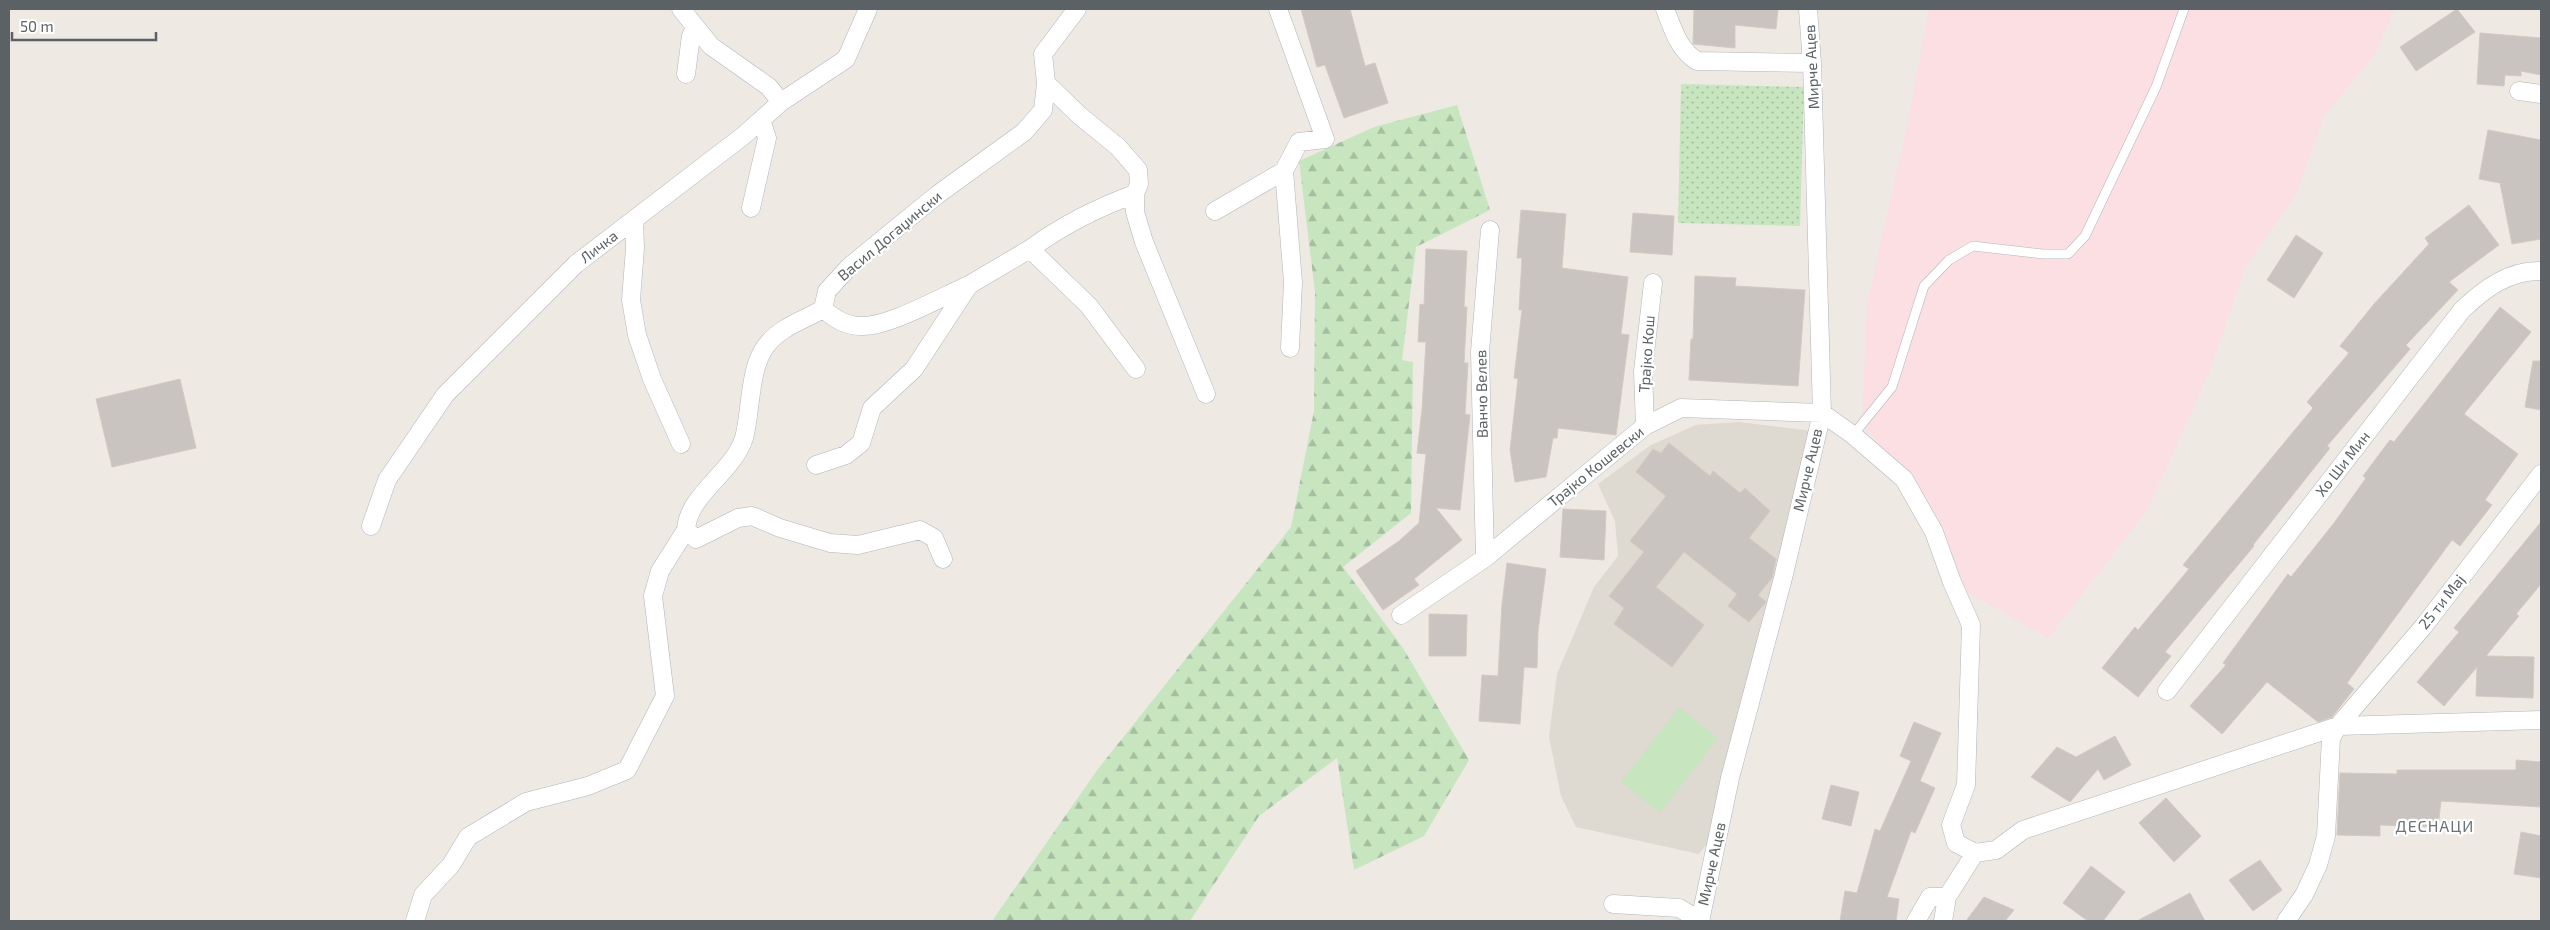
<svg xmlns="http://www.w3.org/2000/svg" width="2550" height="930" viewBox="0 0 2550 930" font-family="'Exo 2',sans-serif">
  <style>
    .education { fill: #ded9d1 }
    .medical { fill: #fcdfe2 }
    .forest { fill: url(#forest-firs) }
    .park { fill: url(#park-dots) }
    .garden { fill: #c7e6bf }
    .building { fill: #c9c4bf; stroke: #d3cac1 }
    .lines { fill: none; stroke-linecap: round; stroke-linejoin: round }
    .lane-casing { stroke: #b1b5b9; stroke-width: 10 }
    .street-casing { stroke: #b1b5b9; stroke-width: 19 }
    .lane { stroke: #fff; stroke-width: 9 }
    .street { stroke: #fff; stroke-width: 18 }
    .labels { text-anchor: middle; stroke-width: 4.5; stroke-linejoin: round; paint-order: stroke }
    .street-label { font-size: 15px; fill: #5b6164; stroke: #fff }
    .neighbourhood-label { font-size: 16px; letter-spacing: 1px; fill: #6c7376; stroke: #fff }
  </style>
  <defs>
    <pattern id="forest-firs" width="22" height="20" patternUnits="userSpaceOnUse" patternTransform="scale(1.25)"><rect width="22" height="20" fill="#c7e6bf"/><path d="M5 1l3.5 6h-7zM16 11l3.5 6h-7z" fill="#a5be9f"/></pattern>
    <pattern id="park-dots" width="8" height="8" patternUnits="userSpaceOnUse" patternTransform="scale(1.25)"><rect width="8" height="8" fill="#c7e6bf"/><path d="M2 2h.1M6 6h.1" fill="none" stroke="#a5be9f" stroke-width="1.8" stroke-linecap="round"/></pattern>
  </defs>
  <rect width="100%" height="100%" fill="#eee9e3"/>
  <path class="education" d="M 1739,422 L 1812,431 L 1711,839 L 1699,854 L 1576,827 L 1561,796 L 1549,737 L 1557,674 L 1594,587 L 1618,556 L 1615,521 L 1598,484 L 1651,445 L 1696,425 Z"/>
  <path class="medical" d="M 1929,9 L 2395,9 L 2374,55 L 2324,116 L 2296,194 L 2245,268 L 2210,370 L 2148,509 L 2048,638 L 1965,591 L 1940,523 L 1862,422 L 1867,304 L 1906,130 Z"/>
  <path class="forest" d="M 1457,105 L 1490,210 L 1416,247 L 1402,360 L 1413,362 L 1411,513 L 1343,567 L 1403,648 L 1469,760 L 1424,836 L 1354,870 L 1337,758 L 1259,816 L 1190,921 L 992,921 L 1098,769 L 1291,527 L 1314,411 L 1315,292 L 1299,161 L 1374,127 Z"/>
  <path class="park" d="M 1681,84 L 1804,87 L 1800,226 L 1678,223 Z"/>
  <path class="garden" d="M 1679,707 L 1718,738 L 1660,813 L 1621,782 Z"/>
  <path class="building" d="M 1301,9 L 1350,9 L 1365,66 L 1375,63 L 1388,103 L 1344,118 L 1325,65 L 1317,67 Z
    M 1694,9 L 1778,9 L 1776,29 L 1735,25 L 1735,48 L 1693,44 Z
    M 2457,9 L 2475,32 L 2416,71 L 2400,47 Z
    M 2480,33 L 2541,38 L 2541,75 L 2521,71 L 2521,76 L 2505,75 L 2504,86 L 2477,84 Z
    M 2488,130 L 2541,140 L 2541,239 L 2512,244 L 2500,183 L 2479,179 Z
    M 2469,205 L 2499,245 L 2449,282 L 2458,290 L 2406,345 L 2410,349 L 2327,446 L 2330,448 L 2253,545 L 2254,546 L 2165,652 L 2171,656 L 2138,697 L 2102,668 L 2135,627 L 2138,630 L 2189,569 L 2183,565 L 2313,408 L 2307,402 L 2349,353 L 2340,346 L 2374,304 L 2429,244 L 2425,238 Z
    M 1521,210 L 1566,214 L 1562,268 L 1628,277 L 1621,334 L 1629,335 L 1616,435 L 1558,428 L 1557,438 L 1553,438 L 1546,477 L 1515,482 L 1510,450 L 1518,379 L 1514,378 L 1522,310 L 1519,310 L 1522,258 L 1517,258 Z
    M 1633,213 L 1674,216 L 1672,255 L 1630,252 Z
    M 2296,235 L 2323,253 L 2294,298 L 2267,280 Z
    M 1426,249 L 1467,251 L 1464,307 L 1467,307 L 1464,363 L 1468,363 L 1465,414 L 1470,415 L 1460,510 L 1436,508 L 1462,540 L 1414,579 L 1419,585 L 1383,610 L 1356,571 L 1399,541 L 1419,523 L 1426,454 L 1417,453 L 1422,410 L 1426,342 L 1418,342 L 1420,304 L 1424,305 Z
    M 1695,276 L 1736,278 L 1735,286 L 1805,290 L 1798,386 L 1689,380 L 1691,339 L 1693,339 Z
    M 2500,307 L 2531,332 L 2464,414 L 2518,454 L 2485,500 L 2492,505 L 2460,546 L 2452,540 L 2347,683 L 2354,689 L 2332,717 L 2318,722 L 2267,682 L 2222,734 L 2190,706 L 2226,665 L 2223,663 L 2288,574 L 2291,577 L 2334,523 L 2366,478 L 2363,476 L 2390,440 L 2394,442 Z
    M 2533,361 L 2541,361 L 2541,410 L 2525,407 Z
    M 180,379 L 196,448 L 112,467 L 96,399 Z
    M 1669,443 L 1710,476 L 1713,471 L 1740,493 L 1745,488 L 1770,511 L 1749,538 L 1776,559 L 1772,578 L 1758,595 L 1766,602 L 1749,622 L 1728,606 L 1737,594 L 1684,552 L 1656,587 L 1704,625 L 1672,667 L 1614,624 L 1624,608 L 1609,596 L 1644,552 L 1630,541 L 1666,496 L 1636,472 L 1653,449 L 1661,453 Z
    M 1563,509 L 1606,511 L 1604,560 L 1560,557 Z
    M 2541,522 L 2541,584 L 2516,614 L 2519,616 L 2486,656 L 2534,657 L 2533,698 L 2476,696 L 2477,667 L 2444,706 L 2417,682 L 2459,632 L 2454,628 Z
    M 1507,563 L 1546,569 L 1538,631 L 1537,668 L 1524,667 L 1520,724 L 1479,721 L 1482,675 L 1498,676 L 1502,604 Z
    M 1429,614 L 1467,615 L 1466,656 L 1429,656 Z
    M 1914,722 L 1941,733 L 1920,781 L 1935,788 L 1915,833 L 1911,831 L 1887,897 L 1899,899 L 1896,921 L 1840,921 L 1845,891 L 1857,893 L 1875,829 L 1880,831 L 1911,761 L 1900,756 Z
    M 2115,736 L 2131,765 L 2104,780 L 2098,769 L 2070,802 L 2031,777 L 2057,747 L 2076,757 Z
    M 2516,760 L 2541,762 L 2541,807 L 2441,801 L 2438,827 L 2380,825 L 2380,836 L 2337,835 L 2340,773 L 2397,774 L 2397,770 L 2516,770 Z
    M 1831,785 L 1859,792 L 1851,826 L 1822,819 Z
    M 2166,798 L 2201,836 L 2174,862 L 2139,823 Z
    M 2521,832 L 2541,836 L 2541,878 L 2514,874 Z
    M 2260,860 L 2282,890 L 2253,911 L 2229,880 Z
    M 2091,866 L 2125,892 L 2103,921 L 2088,921 L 2063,903 Z
    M 2190,893 L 2205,921 L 2137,921 Z
    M 1984,897 L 2014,910 L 2005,921 L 1966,921 Z"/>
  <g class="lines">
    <defs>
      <path id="lane" d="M 1853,435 L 1892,387 L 1924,286 L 1949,260 L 1973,246 L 2043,254 L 2068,254 L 2085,236 L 2156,87 L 2184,9"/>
      <path id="street" d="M 681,9 L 711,46 L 769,87 L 781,102
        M 1077,9 L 1043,54 L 1046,83 L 1079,115 L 1118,147 L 1138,170 L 1139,184 L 1135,194 L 1135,212 L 1144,242 L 1206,394
        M 1278,9 L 1325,139 L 1299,142 L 1284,171 L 1293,282 L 1290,348
        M 1665,9 C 1673,29 1678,49 1697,61 L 1812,63
        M 686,74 L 691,36 L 695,28
        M 2519,91 L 2541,94
        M 1135,194 C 1096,208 1063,225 1030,249 L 1089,306 L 1136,369
        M 751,208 L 767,138 L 761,120
        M 1215,211 L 1284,171
        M 634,221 L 635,248 L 631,300 L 637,335 L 652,379 L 681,444
        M 823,309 C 834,318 845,326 861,326 C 889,327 941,297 969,285
        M 1645,426 L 1643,371 L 1653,283
        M 816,465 L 846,455 L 861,443 L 872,408 L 914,369 L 969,285 L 1030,249
        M 371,526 L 387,480 L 445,395 L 576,264 L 743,136 L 781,102 L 846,59 L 868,9
        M 686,530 C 688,494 733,473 744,438 C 751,413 749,367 766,346 C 780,327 802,321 823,309 L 827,291 L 850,266 L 937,195 L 1024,132 L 1043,110 L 1046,83
        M 1485,558 L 1480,352 L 1490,230
        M 1401,615 L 1485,558 L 1645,426 L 1681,408 L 1822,413 L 1853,435 L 1904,479 L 1934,532 L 1952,582 L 1971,625 L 1966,785 L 1951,825 L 1956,843 L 1975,853 L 1996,850 L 2023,830 L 2338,726 L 2541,720
        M 2167,691 L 2462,310 C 2484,289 2509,270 2541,271
        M 1613,904 L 1679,908 L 1701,921
        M 415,921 L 423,895 L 451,865 L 468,837 L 526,802 L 588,786 L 627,770 L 665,696 L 653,596 L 660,571 L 686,530 L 696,539 L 738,518 L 752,516 L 780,528 L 830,543 L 858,545 L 920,530 L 934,538 L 943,559
        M 1700,921 L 1730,778 L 1783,578 L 1822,413 L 1812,63 L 1808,9
        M 1916,921 L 1930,897 L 1947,897
        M 1943,921 L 1947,897 L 1975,853
        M 2286,921 L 2304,895 L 2318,865 L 2326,836 L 2331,738 L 2338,726 L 2423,627 L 2541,474"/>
    </defs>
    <use href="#lane" class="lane-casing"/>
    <use href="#street" class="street-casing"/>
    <use href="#lane" class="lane"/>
    <use href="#street" class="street"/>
  </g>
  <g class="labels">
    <g class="street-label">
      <text transform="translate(1812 67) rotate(-93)" y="5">Мирче Ацев</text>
      <text transform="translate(890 236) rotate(-40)" y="5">Васил Догаџински</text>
      <text transform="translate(599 247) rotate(-37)" y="5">Личка</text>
      <text transform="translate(1647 354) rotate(-86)" y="5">Трајко Кош</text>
      <text transform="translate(1482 394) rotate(-91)" y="5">Ванчо Велев</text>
      <text transform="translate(2343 464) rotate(-52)" y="5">Хо Ши Мин</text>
      <text transform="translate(1596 467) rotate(-39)" y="5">Трајко Кошевски</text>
      <text transform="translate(1808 470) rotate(-77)" y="5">Мирче Ацев</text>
      <text transform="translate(2442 602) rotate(-52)" y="5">25 ти Мај</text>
      <text transform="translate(1712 864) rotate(-78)" y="5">Мирче Ацев</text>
    </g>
    <g class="neighbourhood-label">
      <text x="2435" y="832">ДЕСНАЦИ</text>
    </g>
  </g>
  <rect width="2550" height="930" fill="none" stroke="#5b6164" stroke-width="20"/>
  <path d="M12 32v8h144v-8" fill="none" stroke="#5b6164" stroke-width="2.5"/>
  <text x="20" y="32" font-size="15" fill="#5b6164" stroke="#ffffff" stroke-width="4" paint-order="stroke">50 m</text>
</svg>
